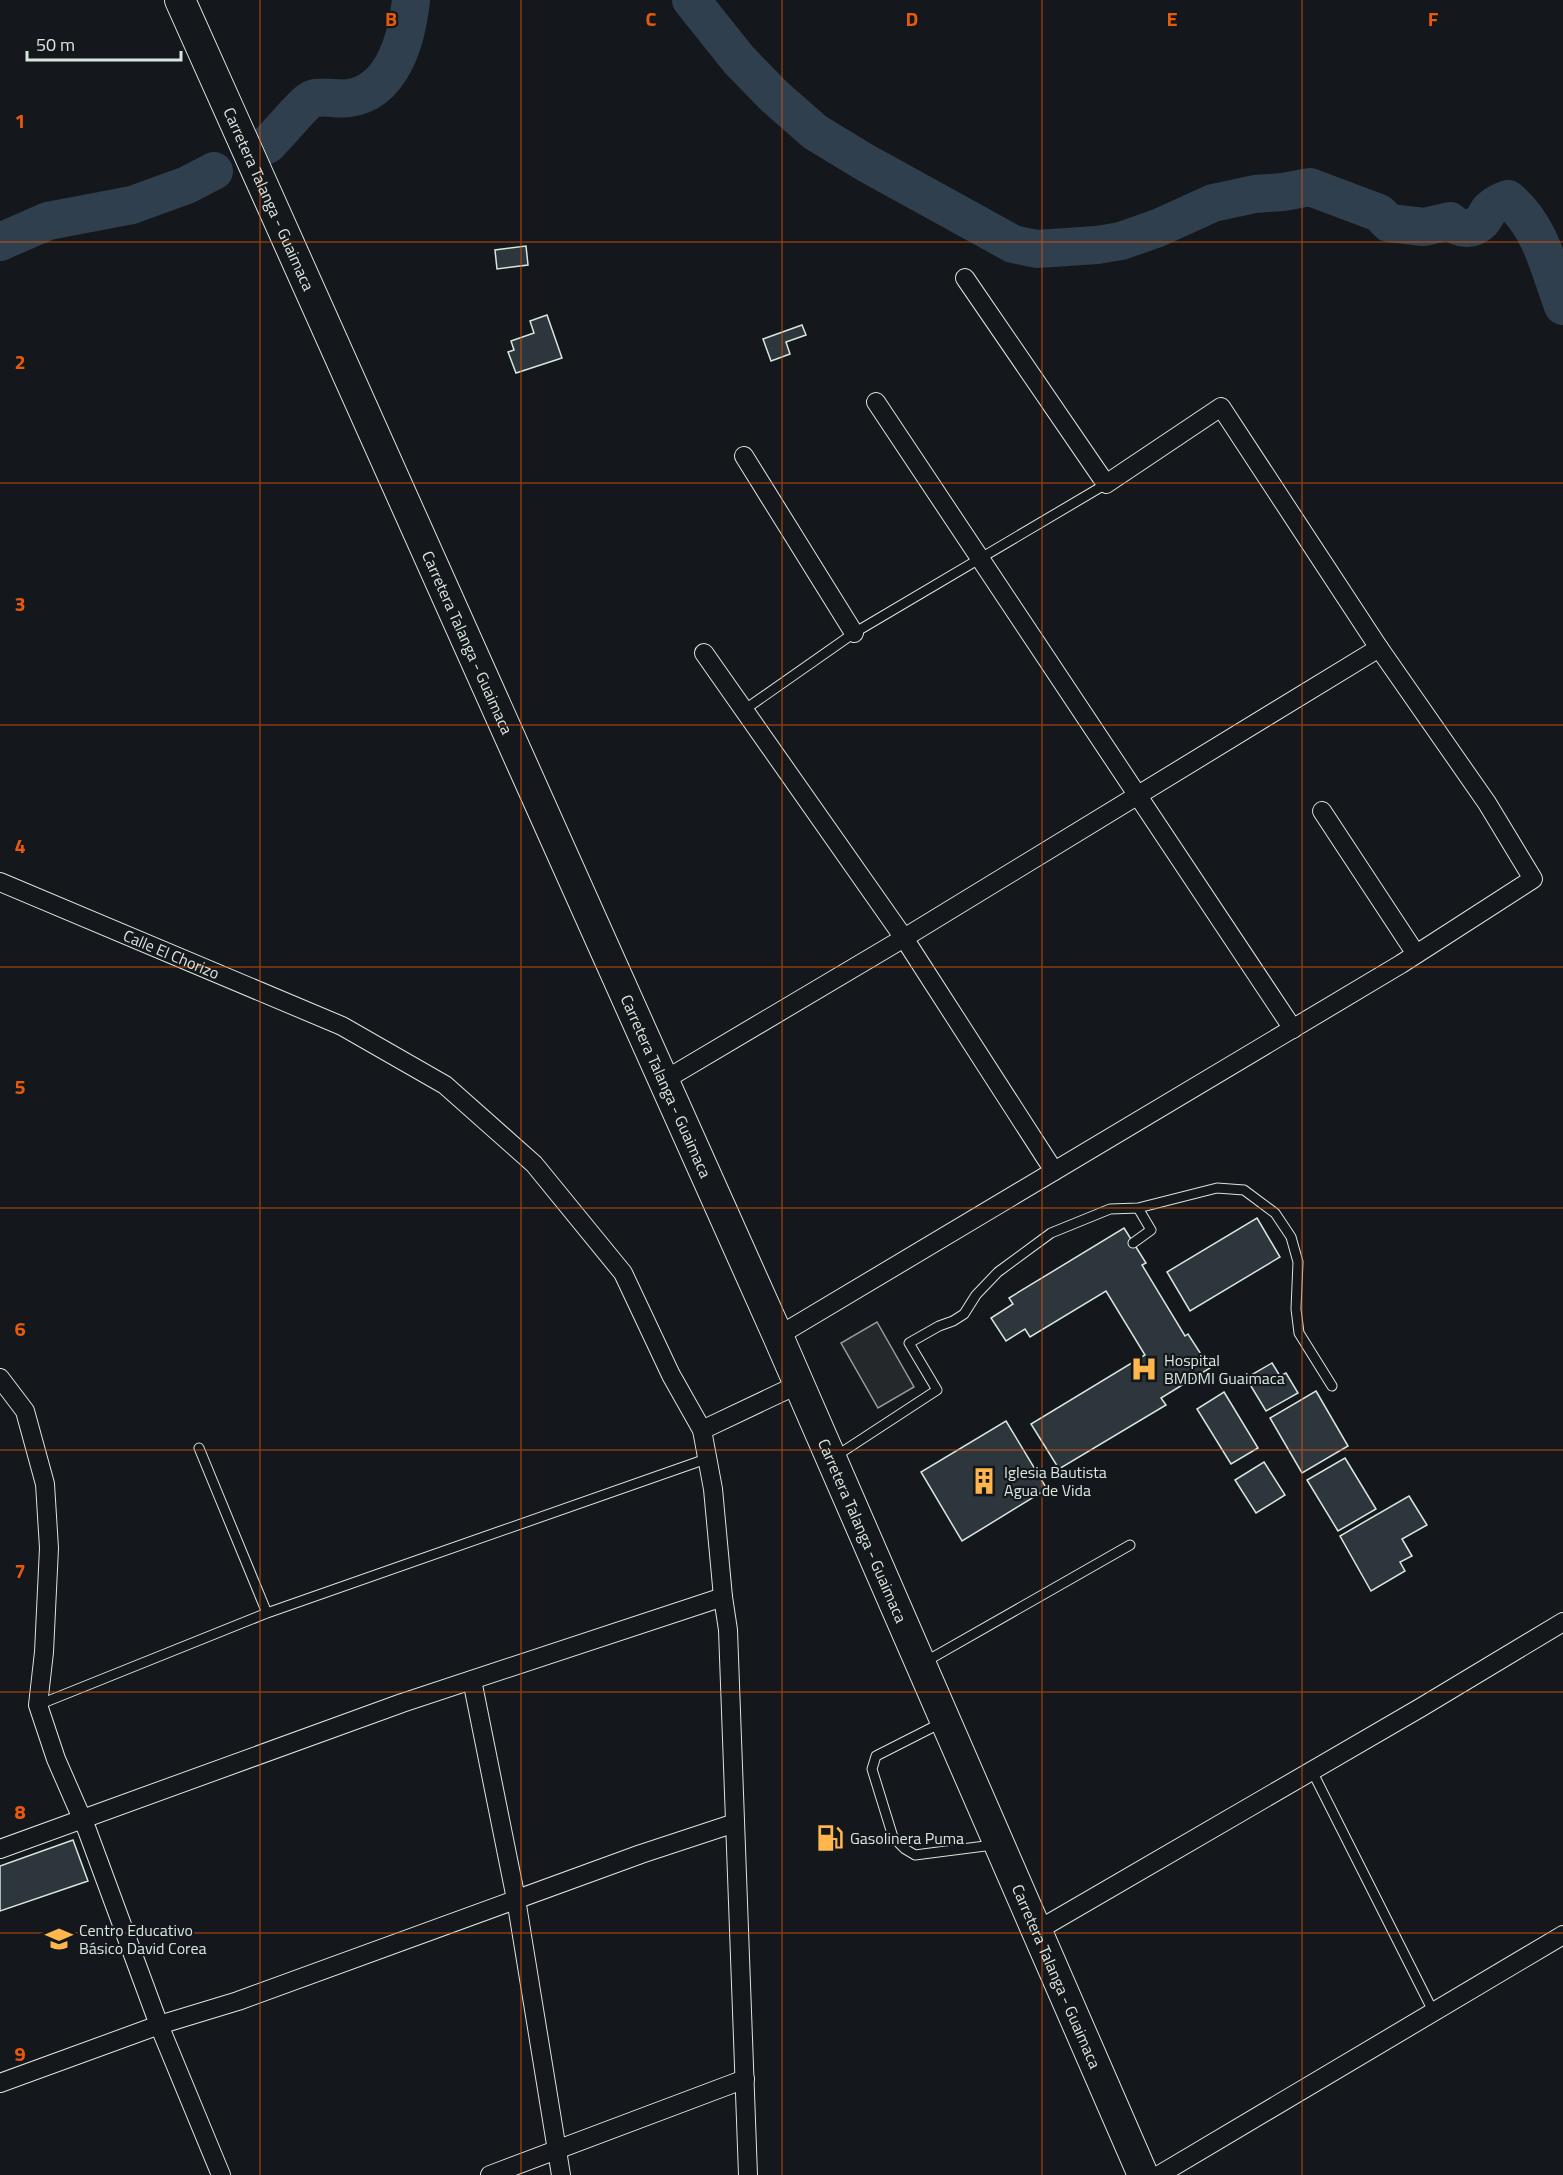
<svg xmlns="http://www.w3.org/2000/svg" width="1563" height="2175" viewBox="0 0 1563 2175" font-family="'Titillium Web',sans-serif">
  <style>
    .parking { fill: #24282b; stroke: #939e99; stroke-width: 1.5 }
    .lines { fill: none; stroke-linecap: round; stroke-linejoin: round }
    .river { stroke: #2f3f4d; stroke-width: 38 }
    .building { fill: #2c363c; stroke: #d8e6dc; stroke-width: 1.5 }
    .service-casing { stroke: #d8e6dc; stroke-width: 11 }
    .minor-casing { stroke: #d8e6dc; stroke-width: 20 }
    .primary-casing { stroke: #d8e6dc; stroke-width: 32 }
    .service { stroke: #14181c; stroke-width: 9 }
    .minor { stroke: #14181c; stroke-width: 18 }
    .primary { stroke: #14181c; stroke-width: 30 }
    .grid { fill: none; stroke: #e8590c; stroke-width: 1.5; stroke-opacity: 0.55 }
    .labels { text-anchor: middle; stroke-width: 4.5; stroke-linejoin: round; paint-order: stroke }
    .street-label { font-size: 16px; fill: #d8e6dc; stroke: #14181c }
    .poi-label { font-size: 16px; fill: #d8e6dc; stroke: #14181c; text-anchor: start }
    .grid-label { font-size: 20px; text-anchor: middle; font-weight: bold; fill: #e8590c; stroke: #14181c; stroke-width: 4.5; stroke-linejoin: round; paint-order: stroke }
  </style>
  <rect width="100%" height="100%" fill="#14181c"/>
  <path class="parking" d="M 877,1322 L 914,1387 L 878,1408 L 841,1343 Z"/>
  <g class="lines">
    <path class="river" d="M 691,0 L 739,60 L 774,96 L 815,132 L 866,163 L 1013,244 L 1037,249 L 1097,245 L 1121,241 L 1158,228 L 1213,203 L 1255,194 L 1283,192 L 1310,187 L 1379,213 L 1389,223 L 1424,227 L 1450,221 C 1460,230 1472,231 1482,221 C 1485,218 1487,212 1490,209 C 1496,204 1501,201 1508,199 C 1541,226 1549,269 1563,306
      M 267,145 C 276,137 305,101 312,99 C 324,95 337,100 349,98 C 393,92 407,38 411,0
      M 0,242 L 48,221 L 132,205 L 187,185 L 214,171"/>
  </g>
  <path class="building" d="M 526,246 L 528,265 L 497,269 L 495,250 Z
    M 547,315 L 562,358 L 516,373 L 508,352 L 514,350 L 511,341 L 534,333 L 530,321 Z
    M 802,325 L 806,335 L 786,342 L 790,354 L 771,361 L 763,339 Z
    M 1257,1218 L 1280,1257 L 1190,1311 L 1167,1272 Z
    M 1124,1228 L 1146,1263 L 1142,1265 L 1185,1336 L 1188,1334 L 1210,1368 L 1161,1398 L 1166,1405 L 1059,1469 L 1031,1424 L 1145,1355 L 1106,1291 L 1030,1337 L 1025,1329 L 1006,1341 L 991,1318 L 1013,1304 L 1009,1298 Z
    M 1272,1363 L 1280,1376 L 1286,1373 L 1298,1393 L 1266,1411 L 1246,1378 Z
    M 1316,1391 L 1348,1446 L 1302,1473 L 1270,1418 Z
    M 1224,1392 L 1258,1448 L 1231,1464 L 1197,1409 Z
    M 1006,1421 L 1047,1489 L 962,1541 L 921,1472 Z
    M 1345,1458 L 1376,1509 L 1338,1531 L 1307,1480 Z
    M 1264,1462 L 1285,1495 L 1256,1513 L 1235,1480 Z
    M 1409,1496 L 1427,1525 L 1402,1539 L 1412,1556 L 1400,1562 L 1405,1571 L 1371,1591 L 1340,1536 Z
    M 73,1840 L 88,1881 L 0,1911 L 0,1866 Z"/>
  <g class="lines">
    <defs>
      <path id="service" d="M 744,710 L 854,633 L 1106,484
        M 1138,1208 L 1217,1188 L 1244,1190 L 1275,1213 L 1291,1237 L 1298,1262 L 1296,1309 L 1299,1333 L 1332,1386
        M 199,1448 L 267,1613 L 706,1459
        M 836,1456 L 937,1390 L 909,1343 L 939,1326 L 953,1321 L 964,1314 L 976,1295 L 998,1272 L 1051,1233 L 1110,1209 L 1138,1208 L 1151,1230 L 1133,1243
        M 923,1663 L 1130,1545
        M 38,1705 L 267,1613
        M 941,1723 L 876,1756 L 872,1769 L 893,1837 L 905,1849 L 915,1855 L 993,1845
        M 1312,1771 L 1434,2013"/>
      <g id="minor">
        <path d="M 876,402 L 1293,1029"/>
        <path d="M 744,456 L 854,633"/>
        <path d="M 704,653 L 904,938 L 1054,1171"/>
        <path d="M 1322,811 L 1416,954"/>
        <path id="s1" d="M 0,882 L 342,1026 L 445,1085 L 534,1164 L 623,1273 L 671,1375 L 702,1430 L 713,1489 L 723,1597 L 728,1630 L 748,2175"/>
        <path d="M 663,1081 L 904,938 L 1379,648"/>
        <path d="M 778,1336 L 1401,964 L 1533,879 L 1487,803 L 1379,648 L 1221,407 L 1106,484 L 965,278"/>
        <path d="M 0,1378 L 25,1411 L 45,1484 L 49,1548 L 44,1652 L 38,1705 L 56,1759 L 87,1830 L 159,2025 L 221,2175"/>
        <path d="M 702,1430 L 799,1384"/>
        <path d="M 472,1680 L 516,1899 L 561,2175"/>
        <path d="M 0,1849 L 402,1703 L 723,1597"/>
        <path d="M 1038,1930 L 1420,1708 L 1563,1622"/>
        <path d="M 0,2083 L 159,2025 L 238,2001 L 641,1854 L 735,1823"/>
        <path d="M 490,2175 L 745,2079"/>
        <path d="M 1159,2175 L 1563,1935"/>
      </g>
      <g id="primary">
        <path id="s2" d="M 180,0 L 778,1336 L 1143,2175"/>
      </g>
    </defs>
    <use href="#service" class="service-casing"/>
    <use href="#minor" class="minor-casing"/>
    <use href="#primary" class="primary-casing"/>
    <use href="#service" class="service"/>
    <use href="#minor" class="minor"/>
    <use href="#primary" class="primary"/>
  </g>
  <path class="grid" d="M 260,0 L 260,2175M 521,0 L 521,2175M 782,0 L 782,2175M 1042,0 L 1042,2175M 1302,0 L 1302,2175M 0,242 L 1563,242M 0,483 L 1563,483M 0,725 L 1563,725M 0,967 L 1563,967M 0,1208 L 1563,1208M 0,1450 L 1563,1450M 0,1692 L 1563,1692M 0,1933 L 1563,1933"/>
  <defs>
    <symbol id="hospital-bare" viewBox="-9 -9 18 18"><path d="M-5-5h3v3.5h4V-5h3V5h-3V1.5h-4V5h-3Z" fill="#ffb74d" stroke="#14181c" stroke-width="2.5" paint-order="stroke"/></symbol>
    <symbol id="building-bare" viewBox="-9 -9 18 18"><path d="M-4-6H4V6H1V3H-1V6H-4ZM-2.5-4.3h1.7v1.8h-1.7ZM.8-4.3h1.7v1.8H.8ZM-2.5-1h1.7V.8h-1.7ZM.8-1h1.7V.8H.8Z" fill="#ffb74d" stroke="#14181c" stroke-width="2.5" paint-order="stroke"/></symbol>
    <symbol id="fuel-bare" viewBox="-9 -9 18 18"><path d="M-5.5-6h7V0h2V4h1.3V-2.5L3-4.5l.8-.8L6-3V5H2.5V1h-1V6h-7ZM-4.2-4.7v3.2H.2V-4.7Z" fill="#ffb74d" stroke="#14181c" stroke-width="2.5" paint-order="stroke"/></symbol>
    <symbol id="school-bare" viewBox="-9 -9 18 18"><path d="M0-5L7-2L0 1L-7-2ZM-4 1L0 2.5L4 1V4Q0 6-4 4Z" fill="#ffb74d" stroke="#14181c" stroke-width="2.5" paint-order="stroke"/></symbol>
  </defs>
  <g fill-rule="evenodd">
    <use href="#hospital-bare" x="1125" y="1350" width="38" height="38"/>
    <use href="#building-bare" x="965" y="1462" width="38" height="38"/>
    <use href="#fuel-bare" x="811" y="1819" width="38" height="38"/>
    <use href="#school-bare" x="40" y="1920" width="38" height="38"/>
  </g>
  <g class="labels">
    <g class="street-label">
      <text dy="6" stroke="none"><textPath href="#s2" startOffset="218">Carretera Talanga - Guaimaca</textPath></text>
      <text dy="6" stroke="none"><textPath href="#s2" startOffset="704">Carretera Talanga - Guaimaca</textPath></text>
      <text dy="6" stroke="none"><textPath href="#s1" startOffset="186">Calle El Chorizo</textPath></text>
      <text dy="6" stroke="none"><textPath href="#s2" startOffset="1190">Carretera Talanga - Guaimaca</textPath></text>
      <text dy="6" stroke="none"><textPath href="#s2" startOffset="1676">Carretera Talanga - Guaimaca</textPath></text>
      <text dy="6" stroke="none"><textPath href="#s2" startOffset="2162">Carretera Talanga - Guaimaca</textPath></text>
    </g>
    <g class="poi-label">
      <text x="1164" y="1366">Hospital<tspan x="1164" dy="18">BMDMI Guaimaca</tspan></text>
      <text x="1004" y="1478">Iglesia Bautista<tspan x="1004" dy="18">Agua de Vida</tspan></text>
      <text x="850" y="1844">Gasolinera Puma</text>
      <text x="79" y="1936">Centro Educativo<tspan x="79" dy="18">Básico David Corea</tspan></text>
    </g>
  </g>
  <g class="grid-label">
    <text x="391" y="26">B</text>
    <text x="651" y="26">C</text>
    <text x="912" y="26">D</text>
    <text x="1172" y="26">E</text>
    <text x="1433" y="26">F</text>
    <text x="20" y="128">1</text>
    <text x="20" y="369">2</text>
    <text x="20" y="611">3</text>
    <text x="20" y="853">4</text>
    <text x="20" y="1094">5</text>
    <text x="20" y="1336">6</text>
    <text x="20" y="1578">7</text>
    <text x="20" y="1819">8</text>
    <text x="20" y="2061">9</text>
  </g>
  <path d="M27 51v9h154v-9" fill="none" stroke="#d8e6dc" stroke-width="3"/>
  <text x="36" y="51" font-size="18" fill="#d8e6dc" stroke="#14181c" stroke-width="4.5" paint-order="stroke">50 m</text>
</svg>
